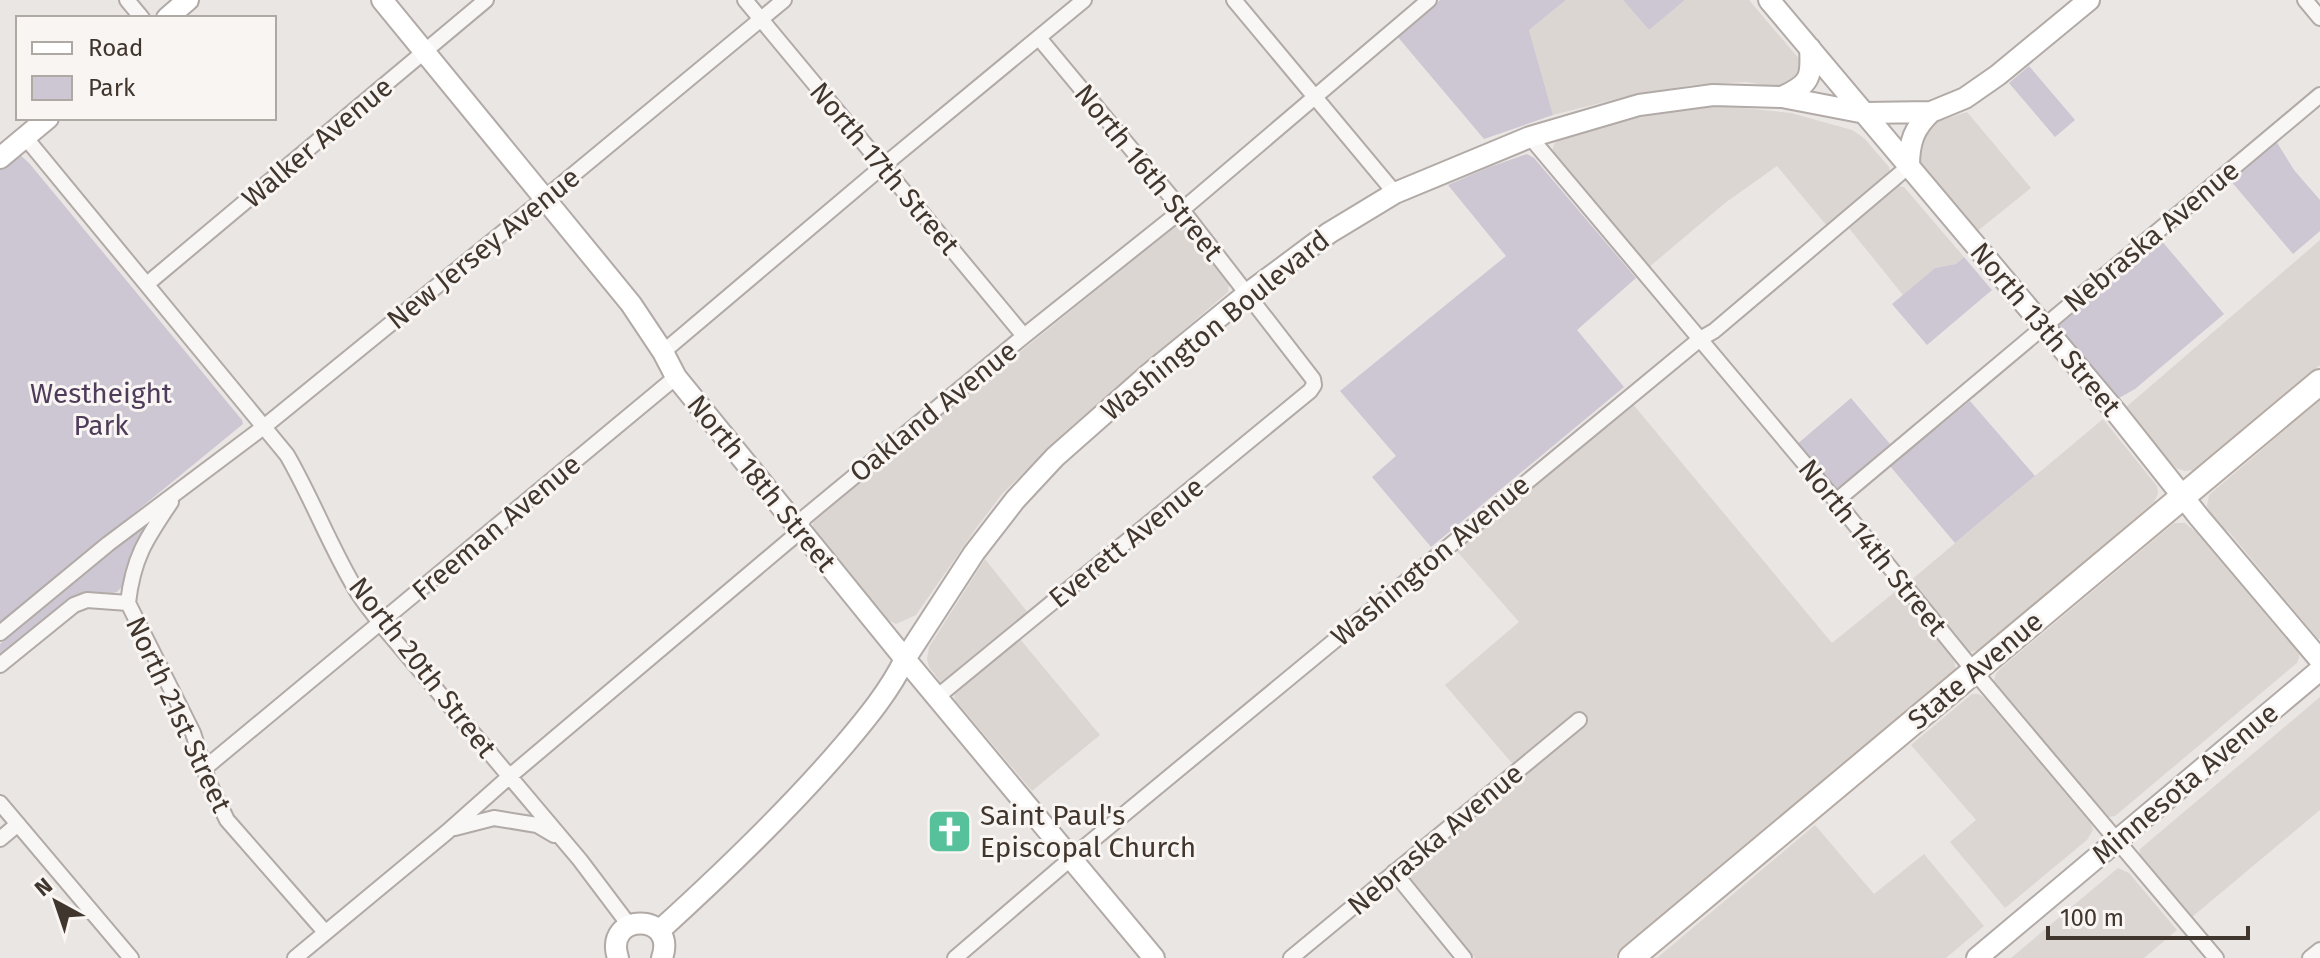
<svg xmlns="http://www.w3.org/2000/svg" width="2320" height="958" viewBox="0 0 2320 958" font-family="'Fira Sans',sans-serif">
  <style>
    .built { fill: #dcd6d2 }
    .green { fill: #cdc6d3 }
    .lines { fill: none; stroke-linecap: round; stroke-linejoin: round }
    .street-casing { stroke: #b1aaa6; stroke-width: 18 }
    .secondary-casing { stroke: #b1aaa6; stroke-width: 24 }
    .primary-casing { stroke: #b5aba4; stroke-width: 28 }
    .street { stroke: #f9f7f6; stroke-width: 14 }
    .secondary { stroke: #fff; stroke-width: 20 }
    .primary { stroke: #fff; stroke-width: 24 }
    .labels { text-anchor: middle; stroke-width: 6; stroke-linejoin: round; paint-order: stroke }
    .street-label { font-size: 28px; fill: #41362d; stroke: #f8f5f3 }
    .park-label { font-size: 28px; fill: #4f3c5b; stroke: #f8f5f3 }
    .poi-label { font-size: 28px; fill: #41362d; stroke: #f8f5f3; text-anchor: start }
  </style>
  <rect width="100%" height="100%" fill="#eae6e4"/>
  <path class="built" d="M 1566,0 L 1623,0 L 1649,30 L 1685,0 L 1749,0 L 1806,67 L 1799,84 L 1777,87 L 1746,82 L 1691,85 L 1624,97 L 1553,115 L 1529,30 Z
    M 1714,105 L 1791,113 L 1852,130 L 1864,138 L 1889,167 L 1890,174 L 1827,226 L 1777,166 L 1725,203 L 1648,268 L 1552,152 L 1554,144 L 1559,139 L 1607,125 L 1659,113 Z
    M 1967,112 L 2031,188 L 1975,233 L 1921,168 L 1917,157 L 1917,150 L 1929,127 L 1936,122 Z
    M 1898,186 L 1904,187 L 1964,257 L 1956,264 L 1935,268 L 1903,295 L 1848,227 Z
    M 1179,223 L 1186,227 L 1229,283 L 1228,292 L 1067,430 L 1002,494 L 977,527 L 916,615 L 896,624 L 888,620 L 813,528 L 813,520 Z
    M 2320,240 L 2320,365 L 2194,470 L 2185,471 L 2176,468 L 2124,409 Z
    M 2320,400 L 2320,639 L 2318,639 L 2229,532 L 2222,528 L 2210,515 L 2207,506 L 2209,495 L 2217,488 Z
    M 1632,403 L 1832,643 L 1896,591 L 1954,659 L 1956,672 L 1615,958 L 1475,958 L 1409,879 L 1410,872 L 1416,862 L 1522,775 L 1445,685 L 1519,622 L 1455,549 Z
    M 2103,419 L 2157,486 L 2158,494 L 2154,502 L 1980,650 L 1970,652 L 1965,648 L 1910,581 Z
    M 2174,523 L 2185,523 L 2197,533 L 2299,654 L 2299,658 L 2297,663 L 2115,816 L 2109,817 L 2105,816 L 1999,691 L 1994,681 L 1996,674 L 2000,669 Z
    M 985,559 L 1029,614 L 946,682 L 941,683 L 929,667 L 927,659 L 929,647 Z
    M 1020,639 L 1100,735 L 1032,791 L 955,700 L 954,695 L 958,689 Z
    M 1972,694 L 1978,694 L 1985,698 L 2091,824 L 2093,830 L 2087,840 L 2005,908 L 1950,842 L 1976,820 L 1911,745 Z
    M 2320,697 L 2320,810 L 2192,917 L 2139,858 L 2140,849 Z
    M 1815,825 L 1874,894 L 1924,854 L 1984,926 L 1946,958 L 1657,958 Z
    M 2118,868 L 2129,873 L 2177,930 L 2144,958 L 2011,958 Z"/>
  <path class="green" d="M 1440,0 L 1566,0 L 1529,30 L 1553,115 L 1484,139 L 1397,36 Z
    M 1623,0 L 1685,0 L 1649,30 Z
    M 2029,66 L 2075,120 L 2055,137 L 2009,83 Z
    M 2276,141 L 2294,170 L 2320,200 L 2320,231 L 2293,254 L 2230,180 Z
    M 19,154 L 29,163 L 242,420 L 243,424 L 0,623 L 0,168 L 15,156 Z
    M 1527,154 L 1534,158 L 1636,278 L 1577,330 L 1624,387 L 1431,547 L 1372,477 L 1396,456 L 1340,391 L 1506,256 L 1448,185 L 1487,168 Z
    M 2160,239 L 2224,314 L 2135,389 L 2119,398 L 2114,398 L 2057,327 L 2062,321 Z
    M 1964,257 L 1992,290 L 1927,345 L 1892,304 L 1935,268 L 1956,264 Z
    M 1851,398 L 1890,444 L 1838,488 L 1834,488 L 1795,446 Z
    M 1970,401 L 2035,476 L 1955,543 L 1890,466 Z
    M 147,522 L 151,524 L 124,585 L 117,592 L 104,595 L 0,657 L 0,644 Z"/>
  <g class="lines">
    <defs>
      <path id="street" d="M 127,0 L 142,18
        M 745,0 L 1024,336
        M 1234,0 L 1395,193
        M 2305,0 L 2320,18
        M 25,137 L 287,455 C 313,500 331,549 358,593 C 365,604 373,613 380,623 L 580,860 L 629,925
        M 1530,137 L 1836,501 L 1974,671 L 2216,958
        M 147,284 L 486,0
        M 663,352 L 883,166 L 1084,0
        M 1836,501 L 2320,95
        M 128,603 L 193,733 L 209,783 L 227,820 L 325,932
        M 128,603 C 133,558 146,539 171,502
        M 0,633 L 108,544 L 265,426 L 545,198 L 784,0
        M 0,665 L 74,605 L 87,600 L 128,603
        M 937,697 L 1310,391 L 1314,385 L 1313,379 L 1182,210 L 1039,38
        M 205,768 L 676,377
        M 0,803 L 131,958
        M 455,828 L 494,818 L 537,825 L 554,835
        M 0,839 L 18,824
        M 1394,872 L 1464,958
        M 295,958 L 447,832 L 510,776 L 792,538 L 805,517 L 1024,336 L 1182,210 L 1429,0
        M 955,958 L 1082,849 L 1700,339 L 1714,331 L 1909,166
        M 1291,958 L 1579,720
        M 2310,958 L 2320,950"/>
      <path id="secondary" d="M 382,0 L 631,304 L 663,352 L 676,377 L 905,659 L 1154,958
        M 1769,0 L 2115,411 L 2199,517 L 2320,660
        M 167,18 L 188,0
        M 1782,97 C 1810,84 1812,78 1810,48
        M 0,158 L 48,118
        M 1909,166 C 1909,142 1914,128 1931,112
        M 659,931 C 724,872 788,811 845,744 C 867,718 890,690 905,659 L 974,553 L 1015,500 L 1055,457 L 1149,374 L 1247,294 L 1329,233 L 1395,193 L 1530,137 L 1639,105 L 1713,95 L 1782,97 L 1865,113 L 1931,112 L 1965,98 L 1998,75 L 2089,0
        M 618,958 C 603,912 678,912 662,958
        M 1977,958 L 2320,670"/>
      <path id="primary" d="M 1631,958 L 2320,382"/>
    </defs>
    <use href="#street" class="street-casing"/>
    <use href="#secondary" class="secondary-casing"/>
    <use href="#primary" class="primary-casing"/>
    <use href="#street" class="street"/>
    <use href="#secondary" class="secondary"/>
    <use href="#primary" class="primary"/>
  </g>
  <defs>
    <symbol id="church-square" viewBox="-11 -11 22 22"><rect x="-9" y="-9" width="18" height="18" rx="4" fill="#57c19b" stroke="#f8f5f3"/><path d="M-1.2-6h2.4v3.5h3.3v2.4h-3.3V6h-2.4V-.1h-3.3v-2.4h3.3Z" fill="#fff"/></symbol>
  </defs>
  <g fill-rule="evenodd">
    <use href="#church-square" x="924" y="806" width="51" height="51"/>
  </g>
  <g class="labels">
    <g class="street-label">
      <text transform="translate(317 142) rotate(-40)" y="10">Walker Avenue</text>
      <text transform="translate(885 168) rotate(50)" y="10">North 17th Street</text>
      <text transform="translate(1149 172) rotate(51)" y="10">North 16th Street</text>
      <text transform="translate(2151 236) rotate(-40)" y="10">Nebraska Avenue</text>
      <text transform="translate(483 248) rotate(-39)" y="10">New Jersey Avenue</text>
      <text transform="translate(1215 325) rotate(-39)" y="10">Washington Boulevard</text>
      <text transform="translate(2046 329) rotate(50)" y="10">North 13th Street</text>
      <text transform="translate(933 411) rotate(-39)" y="10">Oakland Avenue</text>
      <text transform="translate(762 483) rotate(51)" y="10">North 18th Street</text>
      <text transform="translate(496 527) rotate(-40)" y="10">Freeman Avenue</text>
      <text transform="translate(1126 542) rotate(-39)" y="10">Everett Avenue</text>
      <text transform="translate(1873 547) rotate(51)" y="10">North 14th Street</text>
      <text transform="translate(1430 560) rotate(-40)" y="10">Washington Avenue</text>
      <text transform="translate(423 667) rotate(52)" y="10">North 20th Street</text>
      <text transform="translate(1975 670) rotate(-40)" y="10">State Avenue</text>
      <text transform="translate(179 714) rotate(65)" y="10">North 21st Street</text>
      <text transform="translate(2185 783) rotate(-40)" y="10">Minnesota Avenue</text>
      <text transform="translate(1435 839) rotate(-40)" y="10">Nebraska Avenue</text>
    </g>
    <g class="park-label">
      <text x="101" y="403">Westheight<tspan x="101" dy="32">Park</tspan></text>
    </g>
    <g class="poi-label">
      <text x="980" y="825">Saint Paul's<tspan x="980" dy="32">Episcopal Church</tspan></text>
    </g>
  </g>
  <rect x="16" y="16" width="260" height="104" fill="#f8f5f3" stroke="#afa9a4" stroke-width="2"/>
  <rect x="32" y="42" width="40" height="12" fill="#ffffff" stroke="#afa9a4" stroke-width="2"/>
  <text x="88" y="56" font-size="24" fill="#41362d">Road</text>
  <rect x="32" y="76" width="40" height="24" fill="#cdc6d3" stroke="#afa9a4" stroke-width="2"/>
  <text x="88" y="96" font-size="24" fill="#41362d">Park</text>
  <g transform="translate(56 902) rotate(320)" stroke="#f8f5f3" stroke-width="6" paint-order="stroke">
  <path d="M0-6L14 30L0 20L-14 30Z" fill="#41362d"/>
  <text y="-12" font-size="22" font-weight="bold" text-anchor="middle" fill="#41362d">N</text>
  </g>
  <path d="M2048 926v12h200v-12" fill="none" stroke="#41362d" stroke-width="4"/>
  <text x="2060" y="926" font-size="24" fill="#41362d" stroke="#f8f5f3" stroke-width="6" paint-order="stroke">100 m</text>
</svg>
